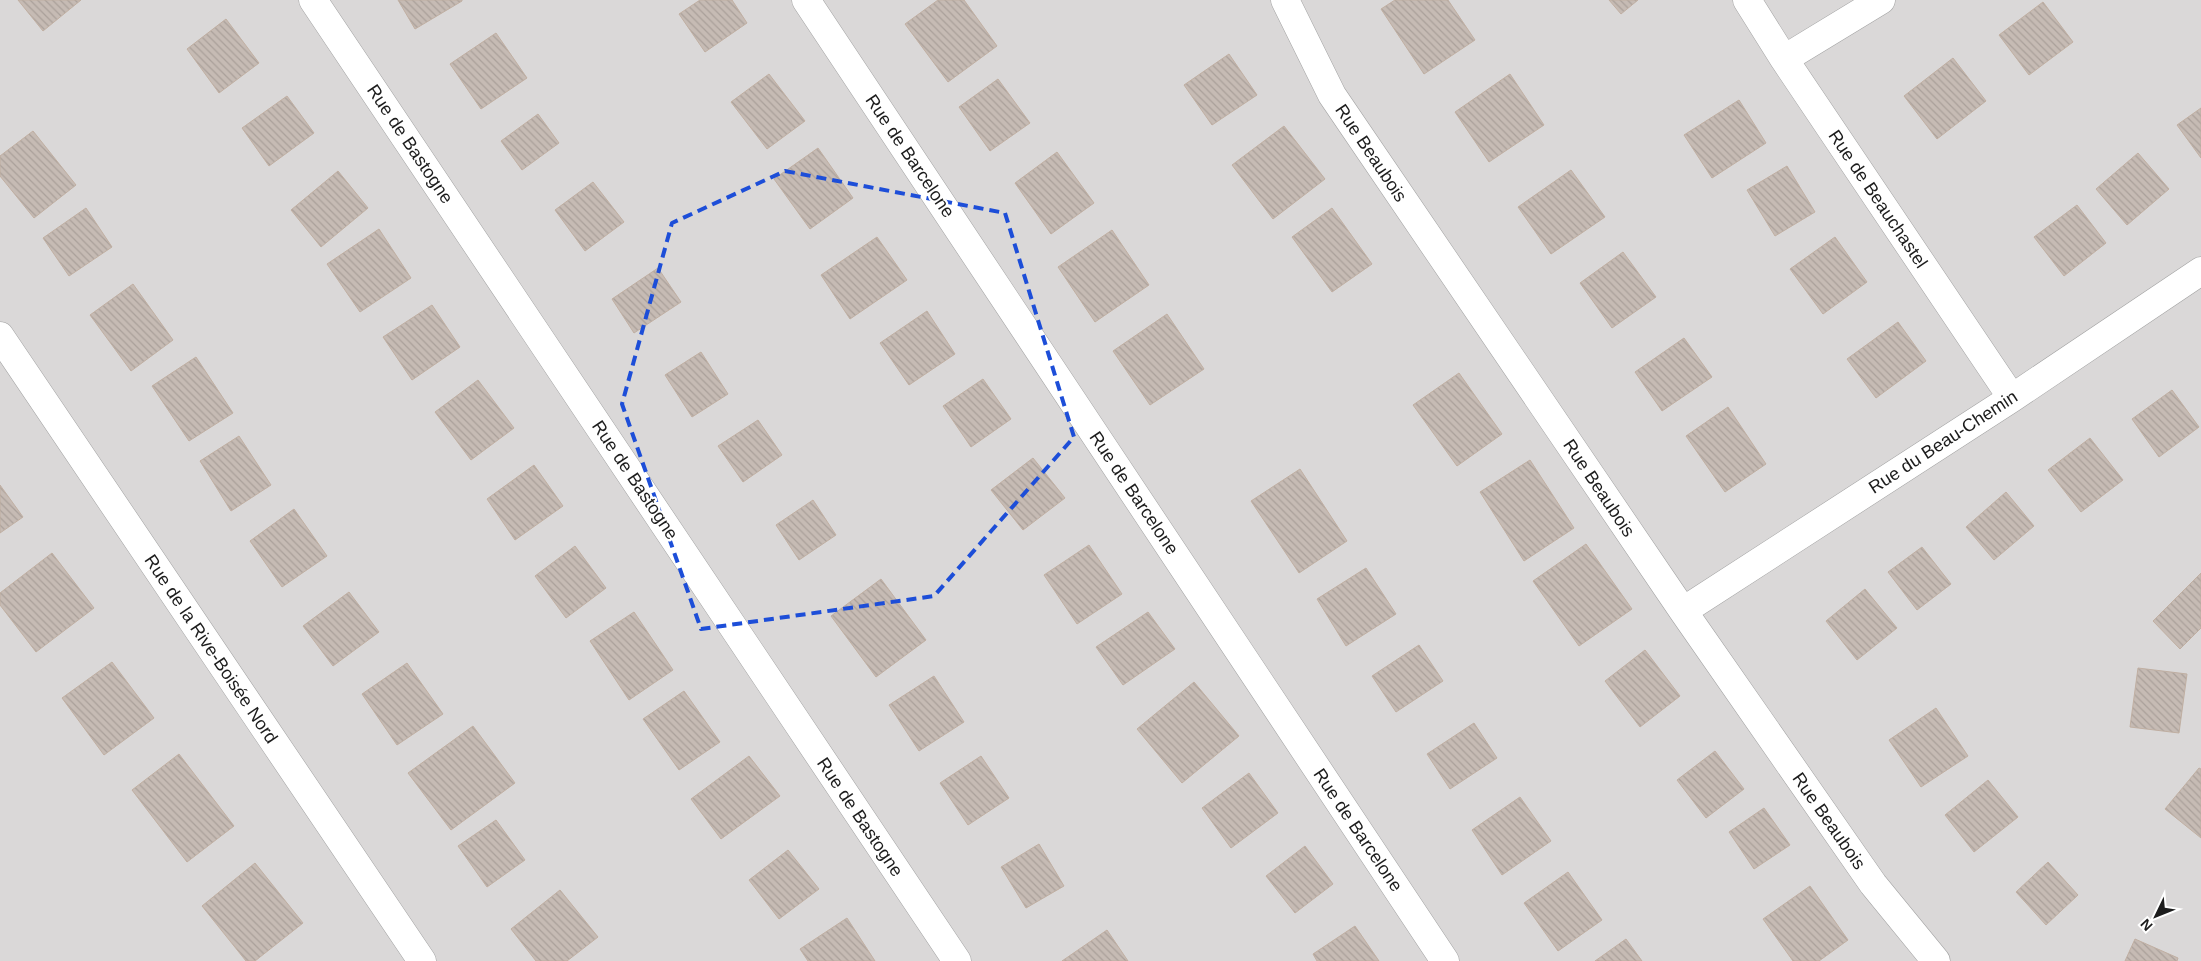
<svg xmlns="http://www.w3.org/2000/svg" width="2201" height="961" viewBox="0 0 2201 961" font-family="Arial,sans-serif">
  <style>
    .residential { fill: #dad8d8 }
    .building { fill: url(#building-back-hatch); stroke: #c0afa2 }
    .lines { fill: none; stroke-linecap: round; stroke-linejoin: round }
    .minor-casing { stroke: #a3a3a3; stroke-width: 29 }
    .minor { stroke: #fff; stroke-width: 28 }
    .marked { fill: none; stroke: #1d4ed8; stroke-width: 4; stroke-dasharray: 10 6; stroke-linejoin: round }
    .labels { text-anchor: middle; stroke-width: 4.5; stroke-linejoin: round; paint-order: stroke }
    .street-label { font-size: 18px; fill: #1c1c1c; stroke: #fff }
  </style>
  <defs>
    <pattern id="building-back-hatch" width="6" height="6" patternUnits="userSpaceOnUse" patternTransform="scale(1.25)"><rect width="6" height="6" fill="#c6bbb4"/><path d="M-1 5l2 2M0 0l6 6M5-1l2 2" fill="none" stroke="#aaa09a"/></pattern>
  </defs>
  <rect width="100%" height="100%" fill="#eee9e0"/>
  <path class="residential" d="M 0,0 L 2201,0 L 2201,961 L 0,961 Z"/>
  <path class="building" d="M 18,0 L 81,0 L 43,31 Z
    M 398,0 L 462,0 L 462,1 L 415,29 Z
    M 700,0 L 732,0 L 747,23 L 705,52 L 679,14 Z
    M 938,0 L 964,0 L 997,46 L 948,82 L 905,24 Z
    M 1395,0 L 1448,0 L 1475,40 L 1424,74 L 1381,9 Z
    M 1609,0 L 1638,0 L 1621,14 Z
    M 2043,2 L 2073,42 L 2029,75 L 1999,35 Z
    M 226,19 L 259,63 L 219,93 L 187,49 Z
    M 496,33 L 527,78 L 481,109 L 450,64 Z
    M 1229,54 L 1257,95 L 1212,125 L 1184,85 Z
    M 1953,58 L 1986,101 L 1937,139 L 1904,96 Z
    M 769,74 L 805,121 L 767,149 L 731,102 Z
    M 1510,74 L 1544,125 L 1489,162 L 1455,112 Z
    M 998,79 L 1030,123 L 990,151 L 959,107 Z
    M 287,96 L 314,133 L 269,166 L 242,128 Z
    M 1739,100 L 1766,143 L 1712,178 L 1684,135 Z
    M 2201,108 L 2201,158 L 2177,125 Z
    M 538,114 L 559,143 L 522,170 L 501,141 Z
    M 1284,126 L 1325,179 L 1273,219 L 1232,165 Z
    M 33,131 L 76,185 L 34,218 L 0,176 L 0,156 Z
    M 818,148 L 853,198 L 810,229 L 774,179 Z
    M 1057,152 L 1094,203 L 1051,234 L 1015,183 Z
    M 2138,153 L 2169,189 L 2127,225 L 2096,189 Z
    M 1787,166 L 1815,212 L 1775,236 L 1747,190 Z
    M 1571,170 L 1605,217 L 1551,254 L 1518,207 Z
    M 338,171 L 368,208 L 321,247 L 291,210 Z
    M 593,182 L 624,222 L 585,251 L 555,210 Z
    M 2077,205 L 2106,243 L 2064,276 L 2034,237 Z
    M 86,208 L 112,247 L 69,276 L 43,238 Z
    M 1332,208 L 1372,264 L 1332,292 L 1292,237 Z
    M 379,229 L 411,278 L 360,312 L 327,264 Z
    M 1112,230 L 1149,285 L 1095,322 L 1058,267 Z
    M 877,237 L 907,280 L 850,319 L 821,275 Z
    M 1835,237 L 1867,282 L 1823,314 L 1790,269 Z
    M 1623,252 L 1656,297 L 1612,328 L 1580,283 Z
    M 658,268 L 681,302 L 634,333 L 612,299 Z
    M 133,284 L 173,340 L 131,371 L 90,315 Z
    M 432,305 L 460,347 L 412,380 L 383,337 Z
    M 927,311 L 955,354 L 909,385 L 880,343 Z
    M 1167,314 L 1204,369 L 1150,405 L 1113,351 Z
    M 1898,322 L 1926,361 L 1876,398 L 1847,359 Z
    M 1684,338 L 1712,377 L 1662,411 L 1635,372 Z
    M 701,352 L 728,394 L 692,417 L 665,375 Z
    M 196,357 L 233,413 L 189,441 L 152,386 Z
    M 1459,373 L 1502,434 L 1457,466 L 1413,405 Z
    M 983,379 L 1011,419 L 971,447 L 943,406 Z
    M 478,380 L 514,428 L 471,460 L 435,412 Z
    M 2172,390 L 2199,427 L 2159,457 L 2132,419 Z
    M 1728,407 L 1766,464 L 1725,492 L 1686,436 Z
    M 758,420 L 782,455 L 743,482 L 718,446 Z
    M 239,436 L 271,485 L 231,511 L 200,461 Z
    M 2090,438 L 2123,480 L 2081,512 L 2048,470 Z
    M 1033,458 L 1065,498 L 1023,530 L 991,490 Z
    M 1530,460 L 1574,528 L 1524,561 L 1480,492 Z
    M 534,465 L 563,506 L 515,540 L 487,499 Z
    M 1300,469 L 1347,541 L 1299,573 L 1251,501 Z
    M 0,485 L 23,517 L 0,533 Z
    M 2006,492 L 2034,526 L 1994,560 L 1966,527 Z
    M 813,500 L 836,535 L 799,560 L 776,525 Z
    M 294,509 L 327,556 L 282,587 L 250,541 Z
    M 1586,544 L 1632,609 L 1579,646 L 1533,581 Z
    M 1089,545 L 1122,594 L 1077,624 L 1044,575 Z
    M 575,546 L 606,588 L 566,618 L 535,576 Z
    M 1922,547 L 1951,584 L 1917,610 L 1888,572 Z
    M 52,553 L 94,608 L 36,652 L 0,605 L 0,593 Z
    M 1366,568 L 1396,614 L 1346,646 L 1317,599 Z
    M 2201,573 L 2201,628 L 2180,649 L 2153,621 Z
    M 881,579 L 926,640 L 876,677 L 831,616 Z
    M 1865,589 L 1897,628 L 1857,660 L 1826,621 Z
    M 349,592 L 379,632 L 333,666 L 303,626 Z
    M 634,612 L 673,670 L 629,700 L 590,641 Z
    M 1148,612 L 1175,649 L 1123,685 L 1096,647 Z
    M 1419,645 L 1443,681 L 1396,712 L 1372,676 Z
    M 1645,650 L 1680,696 L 1640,727 L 1605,681 Z
    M 112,662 L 154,718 L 104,755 L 62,698 Z
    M 407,663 L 443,714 L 397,745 L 362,694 Z
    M 2138,668 L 2187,674 L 2179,733 L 2130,727 Z
    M 934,676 L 964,722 L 919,751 L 889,705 Z
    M 1194,682 L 1239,736 L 1182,783 L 1137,729 Z
    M 684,691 L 720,742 L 679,770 L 643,719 Z
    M 1936,708 L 1968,756 L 1921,787 L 1889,740 Z
    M 1474,723 L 1497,758 L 1450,789 L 1427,754 Z
    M 473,726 L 515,783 L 451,830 L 408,773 Z
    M 1715,751 L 1744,789 L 1706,818 L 1677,780 Z
    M 179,754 L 234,826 L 187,862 L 132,790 Z
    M 749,756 L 780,796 L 721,839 L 691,799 Z
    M 981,756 L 1009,798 L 968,825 L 940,783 Z
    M 2199,768 L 2201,769 L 2201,838 L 2165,809 Z
    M 1249,773 L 1278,813 L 1231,848 L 1202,808 Z
    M 1988,780 L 2018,817 L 1974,852 L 1945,815 Z
    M 1520,797 L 1551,841 L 1502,875 L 1472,830 Z
    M 1764,808 L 1790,845 L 1754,869 L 1729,832 Z
    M 496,820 L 525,860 L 487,887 L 458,846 Z
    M 1039,844 L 1064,886 L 1026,908 L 1001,867 Z
    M 1305,846 L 1333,884 L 1295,913 L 1266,876 Z
    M 788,850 L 819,889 L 779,919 L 749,880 Z
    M 2048,862 L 2078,895 L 2046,925 L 2016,892 Z
    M 255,863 L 303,923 L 255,961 L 246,961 L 202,906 Z
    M 1568,872 L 1602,920 L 1558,951 L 1524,903 Z
    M 1810,886 L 1848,940 L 1819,961 L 1793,961 L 1763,919 Z
    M 560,890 L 598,937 L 567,961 L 536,961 L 511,929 Z
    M 847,918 L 875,961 L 808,961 L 800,949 Z
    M 1355,926 L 1379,961 L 1317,961 L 1313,954 Z
    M 1107,930 L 1128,961 L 1062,961 Z
    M 1626,939 L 1642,961 L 1595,961 Z
    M 2135,939 L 2178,958 L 2177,961 L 2125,961 Z"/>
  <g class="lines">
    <defs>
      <path id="minor" d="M 313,0 L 957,961
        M 806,0 L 1445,961
        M 1285,0 L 1332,95 L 1683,611 L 1873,884 L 1936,961
        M 1747,0 L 1784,59 L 2012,398
        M 1784,59 L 1881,0
        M 0,336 L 422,961
        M 1683,611 L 2012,398 L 2201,271"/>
    </defs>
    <use href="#minor" class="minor-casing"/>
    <use href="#minor" class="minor"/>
  </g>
  <path class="marked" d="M 785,171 L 1005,213 L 1074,437 L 934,596 L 701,629 L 622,404 L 672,223 Z"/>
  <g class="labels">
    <g class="street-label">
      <text transform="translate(410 144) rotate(56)" y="6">Rue de Bastogne</text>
      <text transform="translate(1371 153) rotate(56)" y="6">Rue Beaubois</text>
      <text transform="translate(910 156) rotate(56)" y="6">Rue de Barcelone</text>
      <text transform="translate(1878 199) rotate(56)" y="6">Rue de Beauchastel</text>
      <text transform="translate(1943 442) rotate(-33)" y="6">Rue du Beau-Chemin</text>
      <text transform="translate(635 480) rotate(56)" y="6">Rue de Bastogne</text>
      <text transform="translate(1599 488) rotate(56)" y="6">Rue Beaubois</text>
      <text transform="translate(1134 493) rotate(56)" y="6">Rue de Barcelone</text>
      <text transform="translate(211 649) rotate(56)" y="6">Rue de la Rive-Boisée Nord</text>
      <text transform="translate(860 817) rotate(56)" y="6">Rue de Bastogne</text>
      <text transform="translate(1829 821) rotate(55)" y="6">Rue Beaubois</text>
      <text transform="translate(1358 830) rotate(56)" y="6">Rue de Barcelone</text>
    </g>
  </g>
  <g transform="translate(2156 916) rotate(227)" stroke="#ffffff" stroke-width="4" paint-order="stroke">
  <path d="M0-4L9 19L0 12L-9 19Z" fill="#1c1c1c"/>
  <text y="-8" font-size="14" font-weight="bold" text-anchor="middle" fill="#1c1c1c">N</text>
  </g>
</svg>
